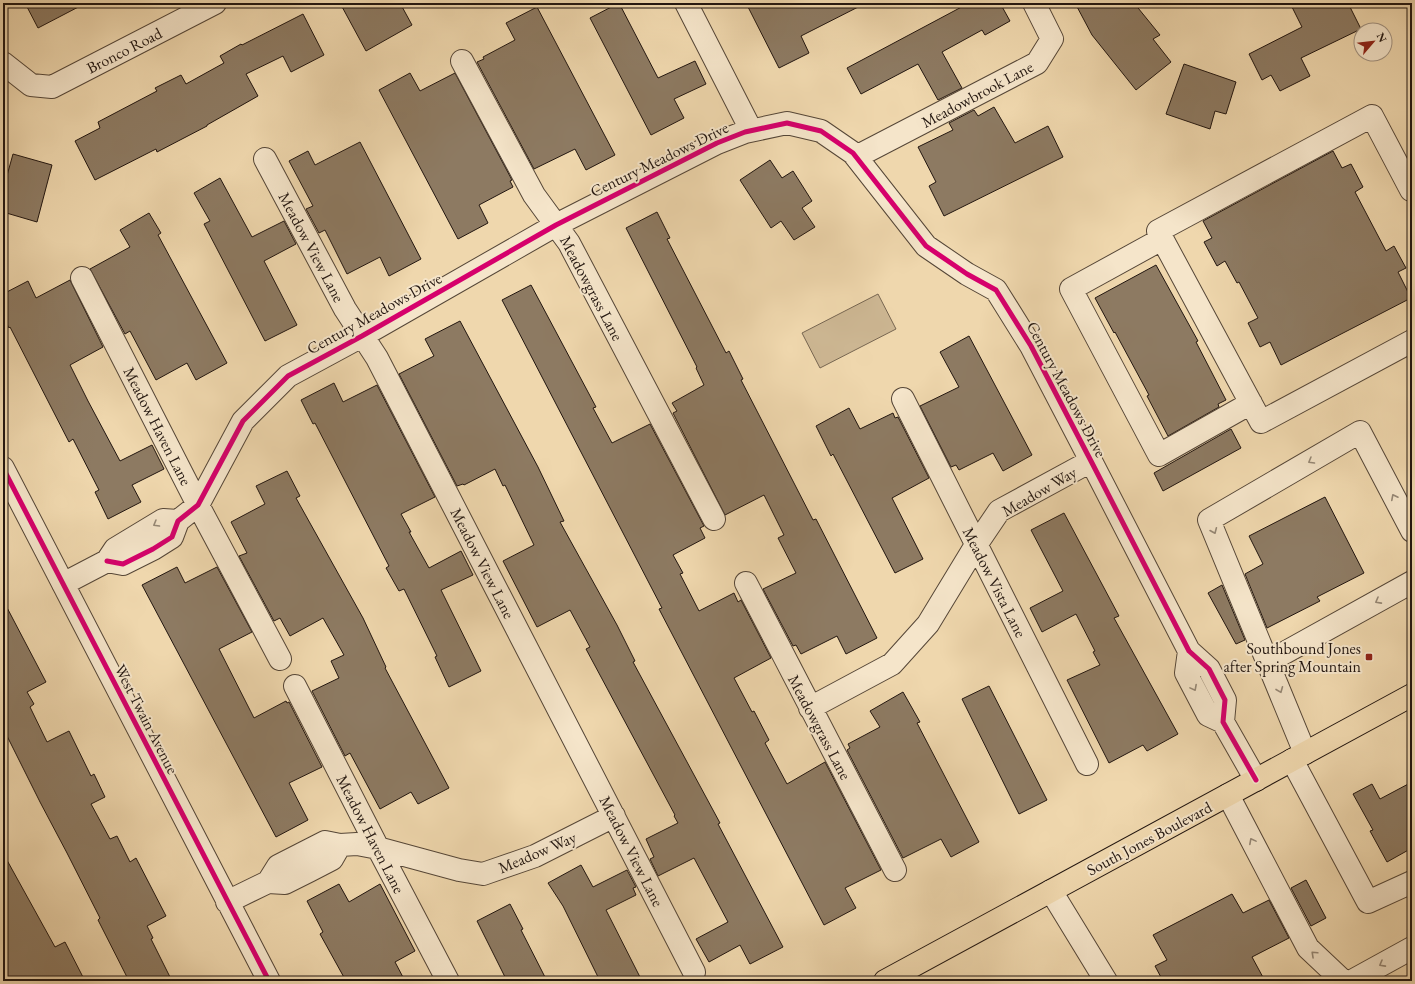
<svg xmlns="http://www.w3.org/2000/svg" width="1415" height="984" viewBox="0 0 1415 984" font-family="'EB Garamond',serif">
  <style>
    .green { fill: #ccb692; stroke: #776651 }
    .building { fill: #8d7a62; stroke: #221610 }
    .lines { fill: none; stroke-linecap: round; stroke-linejoin: round }
    .minor-casing { stroke: #554637; stroke-width: 24 }
    .major-casing { stroke: #221610; stroke-width: 24 }
    .minor { stroke: #f5e5ca; stroke-width: 22 }
    .major { stroke: #efd7ad; stroke-width: 22 }
    .cycleway-casing { stroke: #f5e5ca; stroke-width: 8 }
    .cycleway { stroke: #d6006c; stroke-width: 5 }
    .oneway { stroke: #968876 }
    .poi-dot { fill: #8f2418; stroke: #f5e5ca; stroke-width: 1.5 }
    .labels { text-anchor: middle; stroke-width: 4; stroke-linejoin: round; paint-order: stroke }
    .street-label { font-size: 16px; fill: #221610; stroke: #f5e5ca }
    .poi-label { font-size: 16px; fill: #221610; stroke: #f5e5ca; text-anchor: end }
  </style>
  <rect width="100%" height="100%" fill="#efd7ad"/>
  <filter id="stains"><feTurbulence type="fractalNoise" baseFrequency=".005" numOctaves="4"/><feColorMatrix values="0 0 0 0 .2 0 0 0 0 .09 0 0 0 0 .02 0 0 0 .5 -.17"/></filter>
  <radialGradient id="worn" r=".72"><stop offset=".6" stop-color="#630" stop-opacity="0"/><stop offset="1" stop-color="#630" stop-opacity=".3"/></radialGradient>
  <path class="green" d="M 878,294 L 896,329 L 820,368 L 802,333 Z"/>
  <path class="building" d="M 25,3 L 86,3 L 38,28 Z
    M 340,3 L 400,3 L 412,25 L 366,51 Z
    M 619,3 L 658,78 L 695,61 L 706,84 L 674,99 L 684,118 L 651,135 L 590,18 Z
    M 746,3 L 866,3 L 801,36 L 809,53 L 779,68 Z
    M 969,3 L 1000,3 L 1010,21 L 985,35 L 982,30 L 942,52 L 962,88 L 938,100 L 918,64 L 861,94 L 847,68 Z
    M 1075,3 L 1134,3 L 1160,35 L 1153,39 L 1171,62 L 1136,90 L 1092,35 Z
    M 1290,3 L 1348,3 L 1361,29 L 1301,58 L 1310,76 L 1280,91 L 1271,75 L 1262,80 L 1249,54 L 1302,27 Z
    M 537,7 L 615,155 L 586,170 L 575,149 L 534,169 L 477,62 L 484,59 L 483,57 L 515,40 L 506,23 Z
    M 303,14 L 324,55 L 291,72 L 283,56 L 246,74 L 258,96 L 207,125 L 207,126 L 157,152 L 156,149 L 95,180 L 75,141 L 100,128 L 98,122 L 157,91 L 155,88 L 181,75 L 186,84 L 224,63 L 220,56 L 241,44 L 242,45 Z
    M 1184,64 L 1236,82 L 1226,114 L 1215,111 L 1210,129 L 1166,114 Z
    M 410,73 L 420,91 L 455,73 L 512,180 L 510,181 L 513,187 L 479,205 L 488,223 L 458,239 L 379,90 Z
    M 994,107 L 1015,143 L 1048,126 L 1063,157 L 944,216 L 929,186 L 936,182 L 918,147 L 953,130 L 949,123 L 974,110 L 978,116 Z
    M 360,142 L 421,259 L 389,276 L 380,257 L 347,274 L 325,230 L 319,233 L 306,209 L 313,206 L 289,161 L 308,151 L 315,165 Z
    M 1333,151 L 1342,168 L 1351,164 L 1363,187 L 1355,192 L 1386,251 L 1394,246 L 1406,268 L 1398,272 L 1411,298 L 1281,365 L 1270,342 L 1260,347 L 1248,323 L 1258,318 L 1239,282 L 1237,283 L 1225,261 L 1217,266 L 1204,242 L 1212,238 L 1203,221 Z
    M 13,154 L 52,165 L 37,222 L 3,212 L 3,190 Z
    M 770,160 L 782,178 L 793,171 L 812,201 L 802,208 L 815,227 L 794,240 L 781,221 L 771,228 L 740,180 Z
    M 220,178 L 252,237 L 284,221 L 296,244 L 264,261 L 297,325 L 265,341 L 204,224 L 210,221 L 194,193 Z
    M 657,212 L 670,238 L 667,239 L 726,353 L 729,351 L 743,379 L 741,380 L 813,520 L 816,519 L 877,638 L 846,654 L 837,636 L 801,654 L 796,645 L 793,646 L 763,589 L 796,573 L 778,538 L 784,535 L 764,495 L 725,515 L 673,413 L 677,411 L 672,403 L 704,385 L 696,368 L 697,367 L 626,228 Z
    M 149,213 L 161,233 L 158,235 L 227,363 L 196,380 L 187,363 L 156,380 L 130,331 L 125,334 L 90,269 L 130,247 L 120,230 Z
    M 1156,265 L 1198,341 L 1196,342 L 1226,400 L 1218,404 L 1219,407 L 1168,436 L 1147,396 L 1149,395 L 1115,332 L 1114,333 L 1095,298 Z
    M 70,280 L 103,347 L 70,365 L 88,401 L 120,461 L 152,445 L 164,469 L 132,485 L 141,502 L 108,519 L 95,492 L 99,490 L 73,439 L 69,442 L 10,327 L 9,328 L 3,316 L 3,294 L 28,281 L 36,298 Z
    M 531,285 L 596,407 L 593,408 L 612,443 L 650,424 L 704,526 L 700,528 L 705,538 L 673,555 L 683,573 L 680,574 L 699,611 L 734,593 L 738,602 L 741,600 L 771,658 L 734,678 L 752,712 L 754,711 L 769,740 L 765,743 L 787,784 L 825,762 L 881,870 L 845,888 L 856,908 L 824,925 L 659,609 L 662,608 L 502,300 Z
    M 460,321 L 538,467 L 564,521 L 560,522 L 617,625 L 635,661 L 633,662 L 720,823 L 718,824 L 783,947 L 750,964 L 740,945 L 709,962 L 696,939 L 728,922 L 694,858 L 658,876 L 650,859 L 654,857 L 646,839 L 678,823 L 674,816 L 675,815 L 586,649 L 590,647 L 570,610 L 537,627 L 503,561 L 534,545 L 505,485 L 503,486 L 495,469 L 464,485 L 463,484 L 457,486 L 399,374 L 434,356 L 425,339 Z
    M 969,336 L 1032,455 L 1003,471 L 993,453 L 959,470 L 956,465 L 951,467 L 920,406 L 959,387 L 940,352 Z
    M 334,383 L 343,402 L 377,385 L 435,497 L 401,514 L 411,532 L 409,532 L 429,568 L 461,551 L 473,575 L 441,590 L 481,671 L 449,687 L 435,657 L 437,656 L 404,589 L 399,591 L 386,568 L 389,566 L 315,423 L 313,424 L 301,400 Z
    M 849,408 L 860,429 L 893,413 L 895,418 L 898,417 L 929,478 L 892,498 L 923,559 L 895,573 L 833,454 L 831,456 L 816,426 Z
    M 1231,429 L 1241,448 L 1163,491 L 1154,473 Z
    M 287,471 L 300,496 L 296,498 L 363,618 L 386,667 L 385,668 L 449,788 L 418,804 L 411,792 L 380,809 L 350,753 L 345,756 L 312,691 L 339,678 L 331,661 L 344,655 L 323,618 L 290,636 L 280,618 L 274,621 L 239,556 L 247,553 L 231,522 L 265,504 L 256,486 Z
    M 1325,497 L 1364,573 L 1317,597 L 1320,601 L 1267,628 L 1245,574 L 1263,564 L 1249,536 Z
    M 1064,513 L 1119,616 L 1114,618 L 1178,734 L 1147,751 L 1143,745 L 1109,763 L 1067,680 L 1100,665 L 1093,652 L 1095,651 L 1076,614 L 1042,632 L 1030,608 L 1063,591 L 1031,530 Z
    M 177,567 L 185,583 L 217,567 L 252,632 L 219,649 L 254,718 L 286,701 L 287,703 L 289,702 L 322,767 L 289,783 L 308,820 L 276,837 L 142,585 Z
    M 1222,585 L 1245,640 L 1236,644 L 1208,593 Z
    M 3,600 L 46,682 L 27,692 L 34,704 L 30,707 L 47,742 L 69,731 L 91,776 L 94,774 L 105,797 L 91,804 L 110,839 L 117,836 L 130,862 L 136,858 L 166,916 L 147,926 L 153,938 L 151,939 L 172,981 L 129,981 L 98,920 L 100,918 L 67,853 L 40,802 L 3,728 Z
    M 989,686 L 1047,800 L 1019,814 L 962,699 Z
    M 903,692 L 920,722 L 917,723 L 979,842 L 951,857 L 941,839 L 903,858 L 847,750 L 850,748 L 848,744 L 880,727 L 870,711 Z
    M 1412,782 L 1412,848 L 1387,862 L 1370,831 L 1373,830 L 1353,794 L 1372,784 L 1380,799 Z
    M 3,853 L 55,947 L 65,942 L 85,981 L 3,981 Z
    M 581,865 L 593,887 L 627,870 L 636,887 L 633,888 L 636,895 L 606,910 L 642,981 L 600,981 L 563,906 L 548,883 Z
    M 1306,880 L 1326,918 L 1311,926 L 1291,888 Z
    M 339,884 L 349,902 L 380,884 L 415,951 L 395,962 L 405,981 L 346,981 L 320,934 L 323,932 L 307,901 Z
    M 1232,894 L 1243,913 L 1269,900 L 1289,938 L 1252,957 L 1265,981 L 1163,981 L 1155,966 L 1167,960 L 1153,935 Z
    M 510,904 L 523,929 L 521,930 L 547,981 L 507,981 L 477,921 Z"/>
  <g class="lines">
    <defs>
      <path id="minor" d="M 686,3 L 751,130
        M 462,61 L 534,195 L 569,243 L 714,519
        M 3,63 L 31,85 L 52,87 L 215,3
        M 856,157 L 1037,63 L 1052,39 L 1034,3
        M 265,159 L 345,309 L 377,358 L 694,972
        M 1411,190 L 1372,116 L 1158,231 L 1261,422 L 1412,341
        M 1162,239 L 1071,289 L 1159,455 L 1251,403
        M 82,278 L 198,505 L 280,659
        M 903,399 L 1087,764
        M 3,468 L 269,981
        M 107,561 L 123,564 L 153,549 L 172,537 L 178,521 L 198,505 L 243,421 L 288,376 L 362,336 L 556,225 L 717,143 L 745,132 L 787,123 L 821,131 L 853,153 L 926,246 L 967,274 L 996,290 L 1031,346 L 1091,461 L 1189,651 L 1209,669 L 1225,700 L 1223,722 L 1256,780
        M 746,583 L 895,870
        M 63,584 L 107,561 L 115,549 L 163,520 L 178,521
        M 1189,651 L 1186,673 L 1208,715 L 1223,722
        M 1268,662 L 1412,582
        M 295,686 L 378,848 L 448,981
        M 810,708 L 892,664 L 928,624 L 976,545 L 999,511 L 1091,461
        M 1305,753 L 1209,520 L 1360,432 L 1412,531
        M 1292,760 L 1368,902 L 1412,882
        M 1228,795 L 1308,948 L 1343,981
        M 268,882 L 278,866 L 325,842 L 340,845 L 357,844 L 378,848 L 459,870 L 483,874 L 535,856 L 614,816
        M 1051,891 L 1106,981
        M 227,902 L 268,882 L 285,883 L 309,871 L 332,859 L 340,845
        M 1352,981 L 1412,948"/>
      <path id="major" d="M 885,981 L 1412,695"/>
    </defs>
    <use href="#minor" class="minor-casing"/>
    <use href="#major" class="major-casing"/>
    <use href="#minor" class="minor"/>
    <use href="#major" class="major"/>
    <defs>
      <path id="cycleway" d="M 3,468 L 269,981
        M 107,561 L 123,564 L 153,549 L 172,537 L 178,521 L 198,505 L 243,421 L 288,376 L 362,336 L 556,225 L 717,143 L 745,132 L 787,123 L 821,131 L 853,153 L 926,246 L 967,274 L 996,290 L 1031,346 L 1091,461 L 1189,651 L 1209,669 L 1225,700 L 1223,722 L 1256,780"/>
    </defs>
    <use href="#cycleway" class="cycleway-casing"/>
    <use href="#cycleway" class="cycleway"/>
  </g>
  <defs><path id="oneway-chevron" d="M-2-3.5L2.5 0L-2 3.5" fill="none" stroke-width="1.6" stroke-linecap="round" stroke-linejoin="round"/></defs>
  <g class="oneway">
    <use href="#oneway-chevron" transform="translate(1311 461) rotate(150)"/>
    <use href="#oneway-chevron" transform="translate(1394 497) rotate(-117)"/>
    <use href="#oneway-chevron" transform="translate(156 524) rotate(150)"/>
    <use href="#oneway-chevron" transform="translate(1214 531) rotate(67)"/>
    <use href="#oneway-chevron" transform="translate(1378 601) rotate(151)"/>
    <use href="#oneway-chevron" transform="translate(1194 688) rotate(62)"/>
    <use href="#oneway-chevron" transform="translate(1280 690) rotate(68)"/>
    <use href="#oneway-chevron" transform="translate(1252 841) rotate(-118)"/>
    <use href="#oneway-chevron" transform="translate(1314 954) rotate(-137)"/>
    <use href="#oneway-chevron" transform="translate(1382 964) rotate(151)"/>
  </g>
  <rect class="poi-dot" x="1365" y="653" width="8" height="8" rx="2"/>
  <g class="labels">
    <g class="street-label">
      <text transform="translate(124 50) rotate(-27)" y="6">Bronco Road</text>
      <text transform="translate(977 94) rotate(-28)" y="6">Meadowbrook Lane</text>
      <text transform="translate(659 159) rotate(-26)" y="6">Century Meadows Drive</text>
      <text transform="translate(312 247) rotate(62)" y="6">Meadow View Lane</text>
      <text transform="translate(592 288) rotate(62)" y="6">Meadowgrass Lane</text>
      <text transform="translate(374 313) rotate(-29)" y="6">Century Meadows Drive</text>
      <text transform="translate(1067 389) rotate(62)" y="6">Century Meadows Drive</text>
      <text transform="translate(158 426) rotate(63)" y="6">Meadow Haven Lane</text>
      <text transform="translate(1039 491) rotate(-30)" y="6">Meadow Way</text>
      <text transform="translate(483 563) rotate(63)" y="6">Meadow View Lane</text>
      <text transform="translate(995 582) rotate(63)" y="6">Meadow Vista Lane</text>
      <text transform="translate(147 719) rotate(63)" y="6">West Twain Avenue</text>
      <text transform="translate(820 727) rotate(62)" y="6">Meadowgrass Lane</text>
      <text transform="translate(371 834) rotate(63)" y="6">Meadow Haven Lane</text>
      <text transform="translate(1149 838) rotate(-28)" y="6">South Jones Boulevard</text>
      <text transform="translate(632 851) rotate(63)" y="6">Meadow View Lane</text>
      <text transform="translate(537 852) rotate(-23)" y="6">Meadow Way</text>
    </g>
    <g class="poi-label">
      <text x="1361" y="654">Southbound Jones<tspan x="1361" dy="18">after Spring Mountain</tspan></text>
    </g>
  </g>
  <rect width="1415" height="984" fill="none" stroke="#efd7ad" stroke-width="16"/>
  <rect x="4" y="4" width="1407" height="976" fill="none" stroke="#221610" stroke-width="2"/>
  <rect x="8" y="8" width="1399" height="968" fill="none" stroke="#221610"/>
  <g transform="translate(1373 42) rotate(62)"><circle r="19" fill="#f5e5ca" stroke="#a19280"/>
  <path d="M0-3L7 15L0 10L-7 15Z" fill="#8f2418"/>
  <text y="-6" font-size="11" font-weight="bold" text-anchor="middle" fill="#221610">N</text>
  </g>
  <rect width="100%" height="100%" filter="url(#stains)"/>
  <rect width="100%" height="100%" fill="url(#worn)"/>
</svg>
